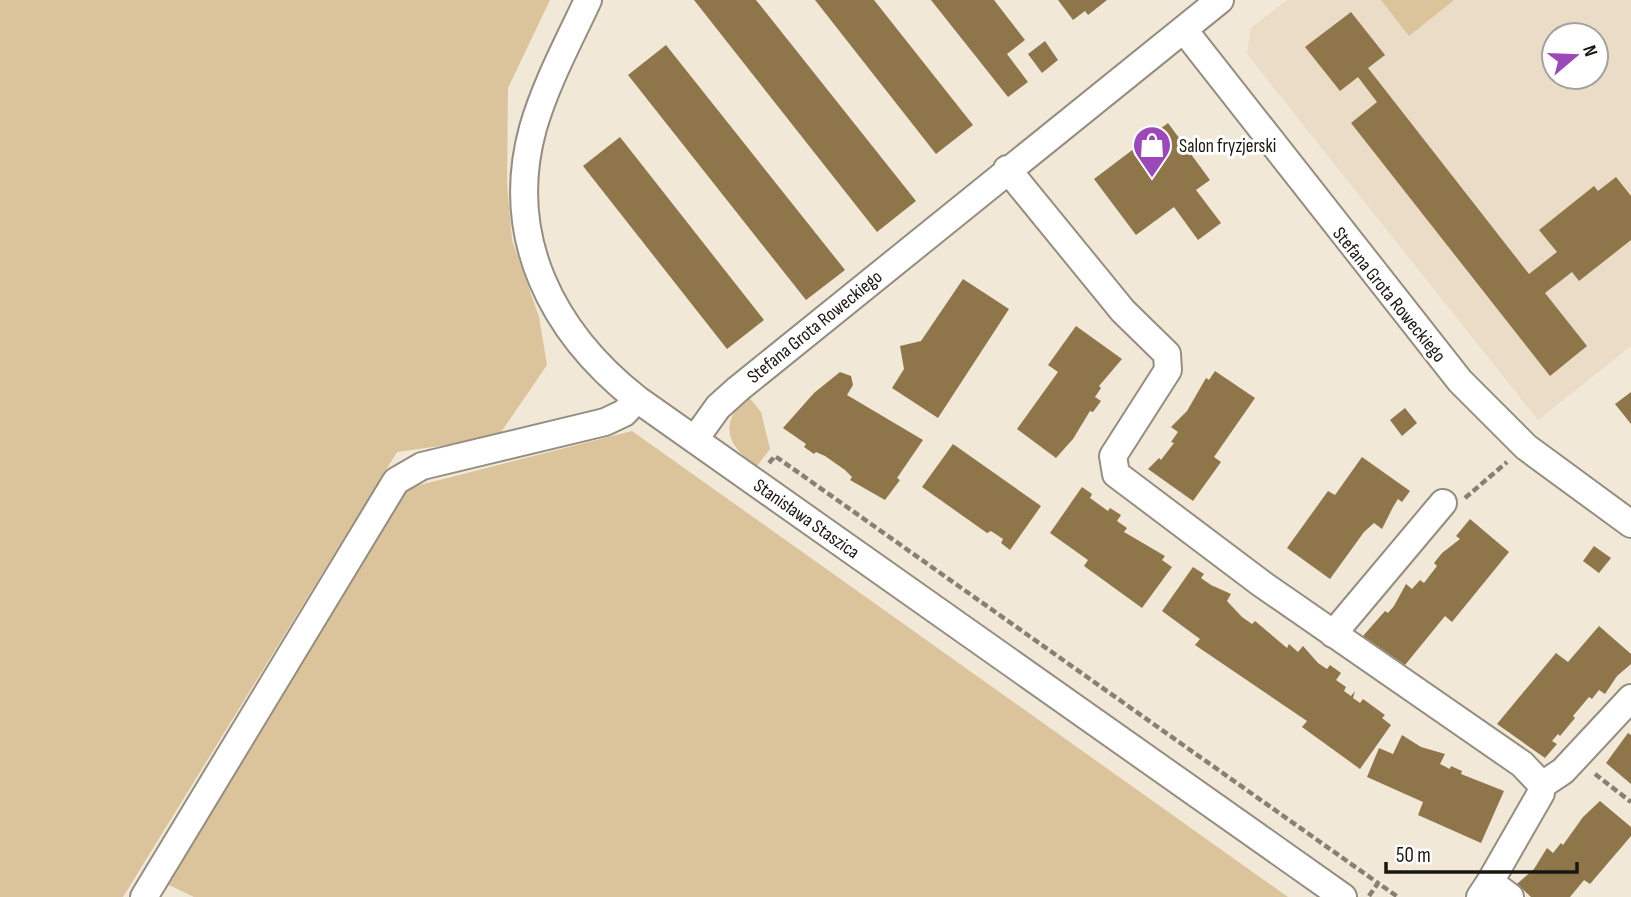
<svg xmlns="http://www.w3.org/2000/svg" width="1631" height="897" viewBox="0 0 1631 897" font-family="'Sofia Sans Condensed',sans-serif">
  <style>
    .built { fill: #eadcc6; fill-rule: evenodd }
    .green { fill: #dbc39b }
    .building { fill: #8f754a }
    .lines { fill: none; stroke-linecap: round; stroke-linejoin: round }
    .minor-casing { stroke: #958d7f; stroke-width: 30 }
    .path { stroke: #868075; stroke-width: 4.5; stroke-dasharray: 7 3.5; stroke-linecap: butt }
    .minor { stroke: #fff; stroke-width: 26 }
    .labels { text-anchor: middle; stroke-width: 6; stroke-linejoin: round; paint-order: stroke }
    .poi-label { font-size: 19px; fill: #1a1711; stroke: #fff; text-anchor: start }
    .street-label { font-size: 19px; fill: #1a1711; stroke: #fff }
  </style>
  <rect width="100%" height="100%" fill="#f1e8d8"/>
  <path class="built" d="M 1287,0 L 1631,0 L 1631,346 L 1538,420 L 1247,54 L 1251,28 ZM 1554,35 L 1596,35 L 1596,77 L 1554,77 Z"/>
  <path class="green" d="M 0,0 L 550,0 L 508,88 L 507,183 L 512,240 L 539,317 L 547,365 L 497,438 L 397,452 L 123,897 L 0,897 Z
    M 1381,0 L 1454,0 L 1409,36 Z
    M 748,396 L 761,412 L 770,449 L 757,466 C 725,445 719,423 748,396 Z
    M 632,431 L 1288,897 L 194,897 L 167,884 L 404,489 Z"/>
  <path class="building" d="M 694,0 L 756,0 L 916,201 L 877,232 Z
    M 815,0 L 874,0 L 973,125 L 936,154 Z
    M 931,0 L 994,0 L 1025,40 L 1007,54 L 1028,82 L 1008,97 Z
    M 1058,0 L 1107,0 L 1088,15 L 1085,11 L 1073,20 Z
    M 1351,12 L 1385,55 L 1368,68 L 1529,274 L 1557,252 L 1539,230 L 1594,186 L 1598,191 L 1616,177 L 1631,196 L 1631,240 L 1579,281 L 1572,272 L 1545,293 L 1587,346 L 1550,376 L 1351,123 L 1377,102 L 1358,77 L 1340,91 L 1305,47 Z
    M 1045,41 L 1058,60 L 1042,73 L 1028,54 Z
    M 666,45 L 845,270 L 806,300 L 628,75 Z
    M 1168,123 L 1210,180 L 1196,190 L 1221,223 L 1198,240 L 1174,207 L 1136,235 L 1094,179 Z
    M 620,137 L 764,320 L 727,349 L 583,166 Z
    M 963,279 L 1009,309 L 938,418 L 892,388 L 904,369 L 900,346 L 921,341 Z
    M 1076,326 L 1122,359 L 1099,386 L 1101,388 L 1095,397 L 1101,401 L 1093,412 L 1090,411 L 1073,439 L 1056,458 L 1017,429 L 1058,372 L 1048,365 Z
    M 1215,371 L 1255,398 L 1214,457 L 1221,462 L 1193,501 L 1148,469 L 1159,458 L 1161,460 L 1174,443 L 1171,442 L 1178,432 L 1171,427 L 1187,411 L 1206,378 L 1209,380 Z
    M 840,372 L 851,376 L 853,385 L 847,395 L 923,440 L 897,478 L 900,480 L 885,500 L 850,480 L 852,477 L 845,470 L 825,456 L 816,452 L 814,454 L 804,447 L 806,444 L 783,428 L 814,393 Z
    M 1631,392 L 1631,424 L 1615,404 Z
    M 1405,408 L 1417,423 L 1402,436 L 1390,420 Z
    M 953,444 L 1041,506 L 1010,550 L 1001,543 L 1003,539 L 991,531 L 987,533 L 922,487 Z
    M 1362,457 L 1410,491 L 1402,502 L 1398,499 L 1393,507 L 1382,529 L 1374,523 L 1364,532 L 1330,579 L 1287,548 L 1328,491 L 1335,495 Z
    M 1082,487 L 1092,494 L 1090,498 L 1108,511 L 1110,508 L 1121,515 L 1117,521 L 1127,528 L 1124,532 L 1165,556 L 1162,560 L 1172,567 L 1142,608 L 1084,566 L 1088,560 L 1050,533 Z
    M 1470,519 L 1509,552 L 1452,622 L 1445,616 L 1405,665 L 1363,636 L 1385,611 L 1388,613 L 1394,606 L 1406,584 L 1412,589 L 1420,580 L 1424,583 L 1437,566 L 1434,563 L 1442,553 L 1460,539 L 1456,536 Z
    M 1594,546 L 1611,558 L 1599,573 L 1583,561 Z
    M 1193,567 L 1204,574 L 1201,578 L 1211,585 L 1231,594 L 1227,601 L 1242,617 L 1252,624 L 1255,621 L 1287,648 L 1289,644 L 1298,652 L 1303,646 L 1318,663 L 1327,669 L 1330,665 L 1341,673 L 1336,680 L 1346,687 L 1344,691 L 1351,696 L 1355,691 L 1353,698 L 1360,703 L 1363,699 L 1385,715 L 1382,718 L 1391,725 L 1360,769 L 1302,727 L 1307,721 L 1195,645 L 1200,639 L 1162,611 Z
    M 1599,626 L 1631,654 L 1631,664 L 1617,676 L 1605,694 L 1599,690 L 1592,699 L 1589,697 L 1573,716 L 1575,718 L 1560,736 L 1558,734 L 1552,741 L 1557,744 L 1545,758 L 1497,724 L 1556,653 L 1568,662 Z
    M 1628,733 L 1631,735 L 1631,784 L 1606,763 Z
    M 1402,735 L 1421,747 L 1445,754 L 1440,764 L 1450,769 L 1451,766 L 1462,771 L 1461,774 L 1504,791 L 1481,843 L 1418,815 L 1423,802 L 1367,777 L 1379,748 L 1393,754 Z
    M 1600,801 L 1631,827 L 1631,836 L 1590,884 L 1584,880 L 1570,897 L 1531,897 L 1517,884 L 1534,869 L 1547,848 L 1553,853 L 1561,843 L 1563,845 L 1583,817 Z"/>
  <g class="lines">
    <defs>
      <path id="minor" d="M 588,0 C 569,41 546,83 533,128 C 503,237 552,332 637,399 L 1343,897
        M 1184,30 L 1460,381 L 1526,447 L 1631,524
        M 1007,169 L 1123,311 L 1167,354 L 1168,370 L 1113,456 L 1116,474 L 1262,584 L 1522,764 L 1542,785 L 1541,793 L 1490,882
        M 695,439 L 718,407 L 738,389 L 1220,0
        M 1333,634 L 1443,503
        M 1542,785 L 1563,771 L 1631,698
        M 144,897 L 396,481 L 422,466 L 605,422 L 624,413 L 637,399
        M 1480,897 L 1490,882 L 1510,897"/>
    </defs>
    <use href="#minor" class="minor-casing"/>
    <path class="path" d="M 769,463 L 775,456 L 1378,883
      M 1465,498 L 1507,462
      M 1595,774 L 1631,802
      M 1369,896 L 1378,883 L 1398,897"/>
    <use href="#minor" class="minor"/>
  </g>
  <defs>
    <symbol id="shop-pin" viewBox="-11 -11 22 30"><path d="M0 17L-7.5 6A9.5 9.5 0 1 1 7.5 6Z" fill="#9b49b8" stroke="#fff"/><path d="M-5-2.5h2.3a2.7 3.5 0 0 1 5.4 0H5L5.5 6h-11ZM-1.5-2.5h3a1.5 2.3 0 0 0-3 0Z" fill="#fff"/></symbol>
  </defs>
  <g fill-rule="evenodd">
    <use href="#shop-pin" x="1130" y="123" width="44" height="60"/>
  </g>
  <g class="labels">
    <g class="poi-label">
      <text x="1179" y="152">Salon fryzjerski</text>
    </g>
    <g class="street-label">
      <text transform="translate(1390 294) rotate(51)" y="7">Stefana Grota Roweckiego</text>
      <text transform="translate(814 326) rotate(-39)" y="7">Stefana Grota Roweckiego</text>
      <text transform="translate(807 518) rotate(35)" y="7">Stanisława Staszica</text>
    </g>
  </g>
  <g transform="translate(1575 56) rotate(71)"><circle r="33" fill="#ffffff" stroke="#a3a2a0" stroke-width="2"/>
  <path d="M0-5L12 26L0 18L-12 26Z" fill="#9b49b8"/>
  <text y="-10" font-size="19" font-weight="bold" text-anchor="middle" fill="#1a1711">N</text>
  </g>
  <path d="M1386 862v10h191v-10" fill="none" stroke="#1a1711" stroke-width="3.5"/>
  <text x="1396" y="862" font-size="21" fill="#1a1711" stroke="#ffffff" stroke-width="5" paint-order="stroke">50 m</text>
</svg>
